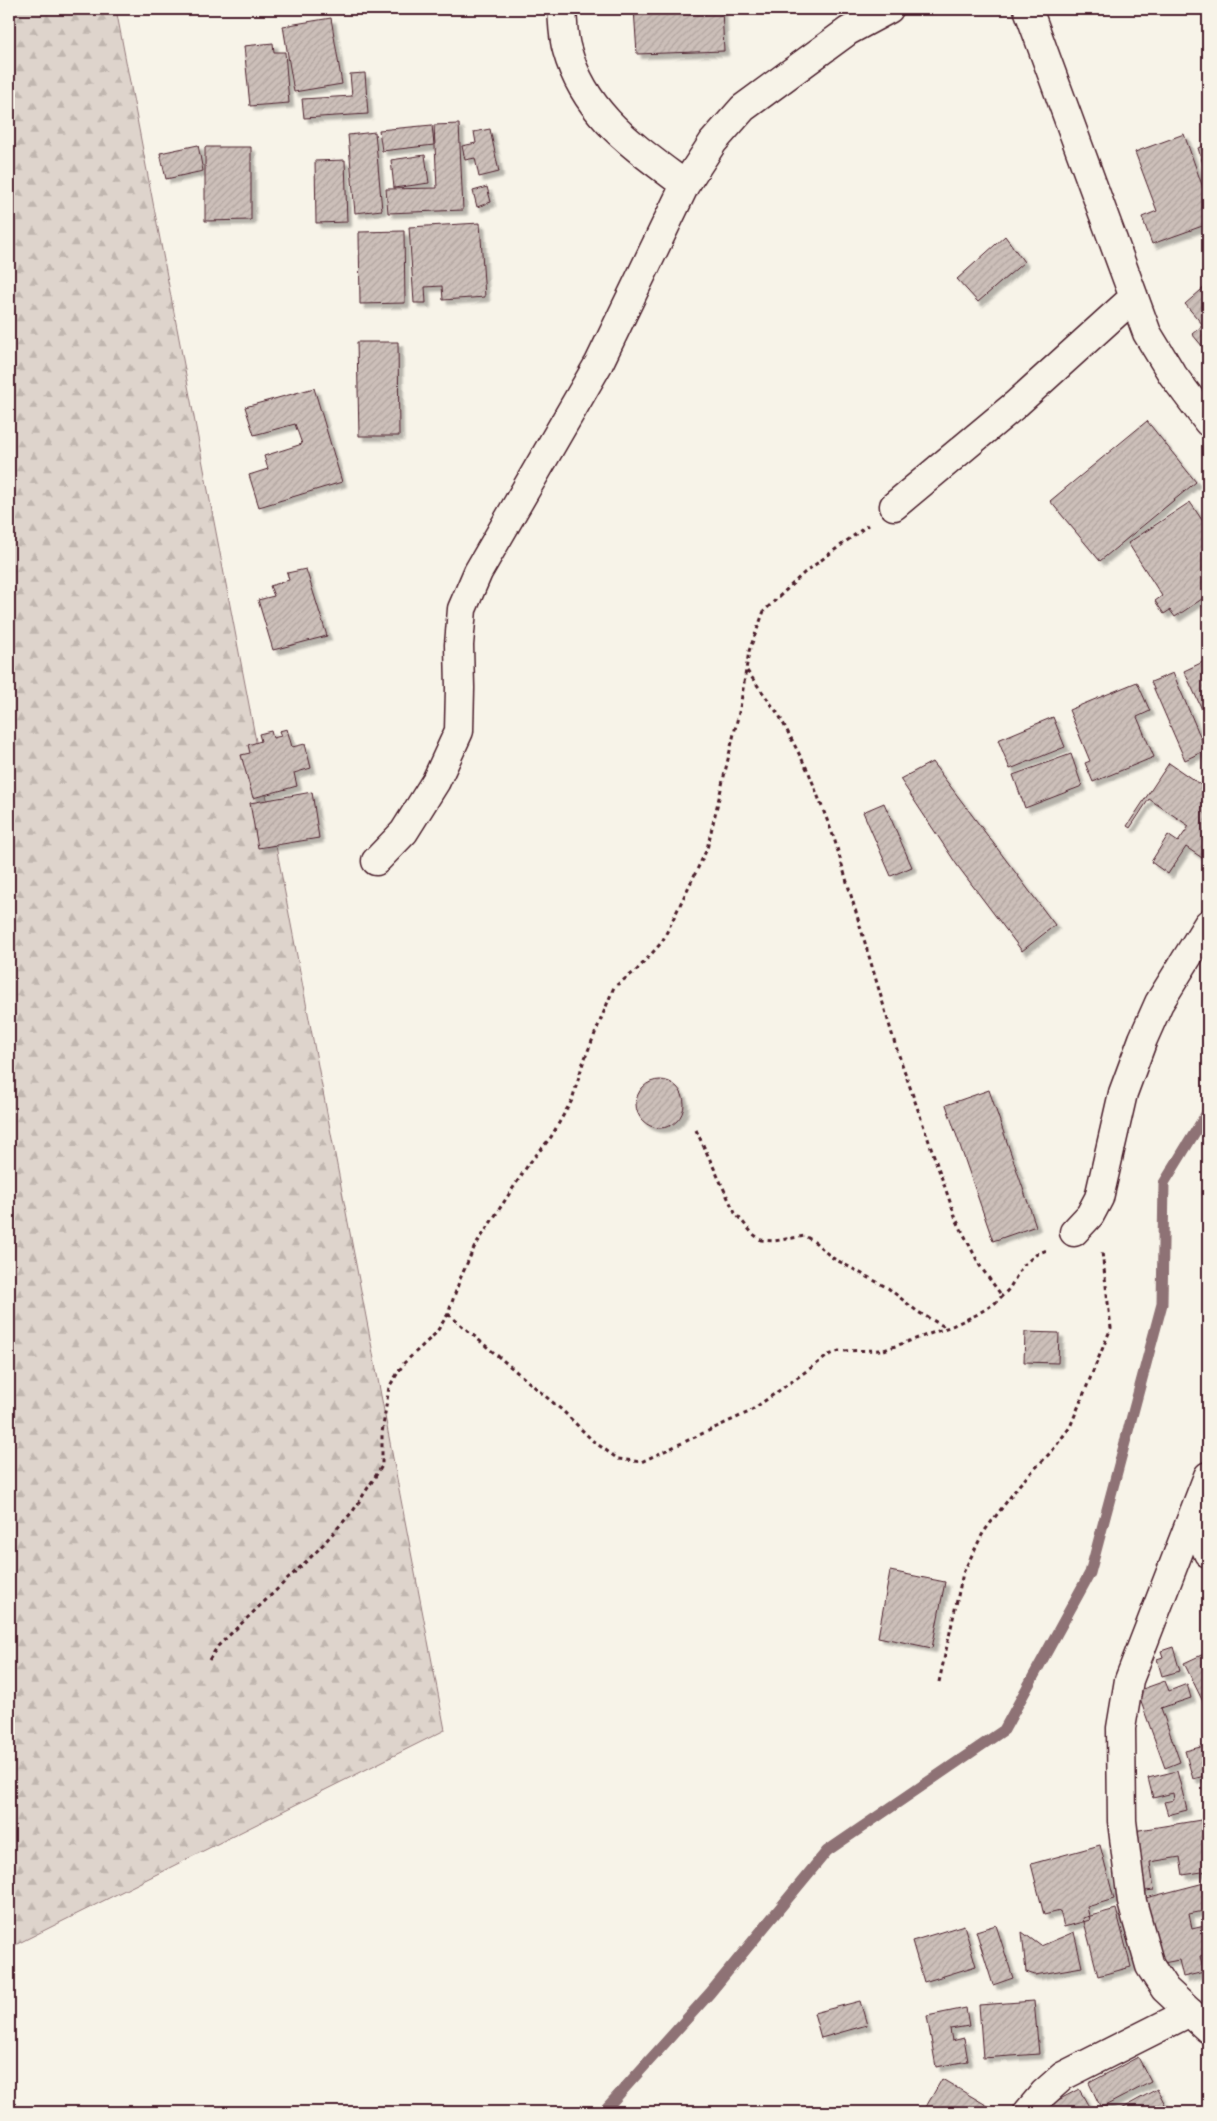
<svg xmlns="http://www.w3.org/2000/svg" width="1217" height="2121" viewBox="0 0 1217 2121" font-family="Delius,sans-serif">
  <style>
    .forest { fill: url(#forest-firs); stroke: #947a7c }
    .lines { fill: none; stroke-linecap: round; stroke-linejoin: round }
    .stream { stroke: #8e7275; stroke-width: 11 }
    .building { fill: url(#building-hatch); stroke: #4a1f2b; filter: url(#shadow) }
    .minor-casing { stroke: #4a1f2b; stroke-width: 31 }
    .path { stroke: #4a1f2b; stroke-width: 3; stroke-dasharray: 4 4; stroke-linecap: butt }
    .minor { stroke: #f7f3e8; stroke-width: 28 }
  </style>
  <defs>
    <pattern id="forest-firs" width="22" height="20" patternUnits="userSpaceOnUse" patternTransform="scale(1.25)"><rect width="22" height="20" fill="#ded4cc"/><path d="M5 1l3.5 6h-7zM16 11l3.5 6h-7z" fill="#c0b6af"/></pattern>
    <pattern id="building-hatch" width="6" height="6" patternUnits="userSpaceOnUse" patternTransform="scale(1.25)"><rect width="6" height="6" fill="#ccbfb9"/><path d="M-1 1l2-2M0 6l6-6M5 7l2-2" fill="none" stroke="#b1a49f"/></pattern>
    <filter id="shadow"><feDropShadow dx="4.5" dy="4.5" stdDeviation="1" flood-color="#0004"/></filter>
  </defs>
  <rect width="100%" height="100%" fill="#f7f3e8"/>
  <filter id="ink" filterUnits="userSpaceOnUse"><feTurbulence type="fractalNoise" baseFrequency=".02" numOctaves="2"/><feDisplacementMap in="SourceGraphic" scale="10" xChannelSelector="R" yChannelSelector="G"/><feConvolveMatrix kernelMatrix="1 2 1 2 8 2 1 2 1" color-interpolation-filters="sRGB"/></filter>
  <g filter="url(#ink)">
    <path class="forest" d="M 9,9 L 116,9 L 445,1730 L 9,1948 Z"/>
    <g class="lines">
      <path class="stream" d="M 603,2112 L 710,1993 L 827,1851 L 1004,1730 L 1090,1573 L 1162,1304 L 1164,1183 L 1208,1111"/>
    </g>
    <path class="building" d="M 634,9 L 722,9 L 724,51 L 637,54 Z
      M 331,18 L 342,84 L 294,92 L 283,26 Z
      M 273,43 L 274,52 L 285,52 L 289,103 L 250,106 L 244,46 Z
      M 365,73 L 368,114 L 304,118 L 302,99 L 352,96 L 350,74 Z
      M 459,124 L 463,210 L 388,213 L 386,189 L 437,188 L 434,125 Z
      M 432,125 L 434,145 L 382,151 L 379,130 Z
      M 490,129 L 499,172 L 479,177 L 475,158 L 465,160 L 462,146 L 476,143 L 474,132 Z
      M 375,132 L 382,210 L 355,213 L 348,135 Z
      M 1184,134 L 1208,202 L 1208,224 L 1152,244 L 1142,217 L 1157,211 L 1135,152 Z
      M 198,145 L 203,171 L 166,179 L 160,153 Z
      M 1208,145 L 1208,180 L 1198,148 Z
      M 205,147 L 251,147 L 251,220 L 205,221 Z
      M 425,155 L 429,183 L 394,188 L 391,160 Z
      M 345,160 L 347,222 L 316,223 L 315,161 Z
      M 487,187 L 491,202 L 477,207 L 473,191 Z
      M 480,223 L 485,297 L 443,300 L 442,286 L 425,287 L 426,303 L 414,303 L 409,227 Z
      M 404,231 L 405,303 L 360,304 L 359,232 Z
      M 1005,236 L 1024,262 L 978,302 L 957,279 Z
      M 1208,284 L 1208,353 L 1192,334 L 1203,325 L 1185,304 Z
      M 357,342 L 398,342 L 399,436 L 359,436 Z
      M 314,388 L 342,482 L 259,507 L 249,475 L 268,469 L 264,456 L 302,444 L 295,424 L 254,435 L 245,407 Z
      M 1147,421 L 1196,482 L 1100,561 L 1050,501 Z
      M 1190,502 L 1208,529 L 1208,595 L 1175,617 L 1170,610 L 1164,614 L 1155,601 L 1162,596 L 1128,543 Z
      M 306,569 L 327,636 L 273,650 L 258,600 L 274,596 L 270,586 L 289,580 L 287,573 Z
      M 1205,661 L 1208,669 L 1208,722 L 1184,671 Z
      M 1173,673 L 1206,750 L 1185,760 L 1151,682 Z
      M 1137,682 L 1150,711 L 1137,717 L 1154,757 L 1093,782 L 1085,763 L 1090,761 L 1069,710 Z
      M 1053,717 L 1065,747 L 1010,769 L 998,740 Z
      M 287,729 L 292,747 L 305,744 L 311,768 L 294,773 L 297,786 L 253,798 L 241,755 L 250,753 L 248,745 L 261,741 L 259,734 L 271,731 L 273,738 L 281,736 L 279,731 Z
      M 1071,754 L 1082,786 L 1025,808 L 1013,775 Z
      M 932,762 L 1055,925 L 1022,951 L 957,865 L 900,779 Z
      M 1169,763 L 1208,790 L 1208,862 L 1186,847 L 1168,874 L 1151,862 L 1168,835 L 1178,842 L 1189,826 L 1149,799 L 1130,828 L 1127,826 Z
      M 312,792 L 319,838 L 258,848 L 250,803 Z
      M 884,803 L 912,867 L 891,876 L 863,812 Z
      M636 1104a24 24 0 1 1 48 0a24 24 0 1 1-48 0Z
      M 989,1090 L 1036,1226 L 993,1241 L 946,1105 Z
      M 1025,1332 L 1059,1333 L 1058,1363 L 1024,1362 Z
      M 890,1571 L 945,1582 L 932,1648 L 878,1637 Z
      M 1173,1647 L 1180,1671 L 1162,1676 L 1157,1659 L 1163,1657 L 1161,1651 Z
      M 1208,1652 L 1208,1712 L 1184,1663 Z
      M 1165,1681 L 1169,1691 L 1187,1684 L 1191,1698 L 1161,1708 L 1180,1762 L 1165,1768 L 1137,1691 Z
      M 1208,1732 L 1208,1775 L 1193,1779 L 1185,1751 L 1208,1745 L 1204,1733 Z
      M 1177,1771 L 1187,1810 L 1168,1815 L 1164,1802 L 1174,1800 L 1173,1793 L 1153,1798 L 1148,1778 Z
      M 1207,1819 L 1208,1871 L 1183,1875 L 1180,1857 L 1150,1862 L 1154,1890 L 1137,1892 L 1127,1832 Z
      M 1100,1845 L 1114,1899 L 1087,1907 L 1090,1920 L 1064,1927 L 1060,1911 L 1044,1915 L 1031,1864 Z
      M 1204,1883 L 1208,1898 L 1208,1910 L 1189,1914 L 1192,1929 L 1208,1925 L 1208,1954 L 1200,1956 L 1204,1972 L 1183,1977 L 1179,1960 L 1158,1964 L 1142,1899 Z
      M 1116,1909 L 1131,1967 L 1098,1976 L 1083,1918 Z
      M 964,1925 L 976,1966 L 924,1982 L 912,1941 Z
      M 996,1925 L 1013,1978 L 993,1985 L 976,1931 Z
      M 1022,1932 L 1041,1946 L 1074,1932 L 1082,1967 L 1035,1975 L 1026,1972 Z
      M 860,2001 L 867,2025 L 821,2038 L 814,2013 Z
      M 1034,2001 L 1039,2054 L 983,2058 L 979,2005 Z
      M 966,2008 L 969,2026 L 950,2029 L 952,2041 L 964,2038 L 968,2061 L 936,2067 L 927,2016 Z
      M 1138,2057 L 1151,2082 L 1101,2108 L 1089,2083 Z
      M 942,2079 L 998,2112 L 923,2112 Z
      M 1079,2089 L 1092,2112 L 1051,2112 L 1047,2106 Z
      M 1157,2089 L 1169,2112 L 1115,2112 Z"/>
    <g class="lines">
      <defs>
        <path id="minor" d="M 562,9 C 563,22 563,38 567,50 C 585,115 635,147 685,185
          M 1028,9 L 1147,333 L 1172,374 L 1208,422
          M 894,506 L 1015,405 L 1133,298
          M 376,861 L 404,832 L 436,781 L 459,731 L 460,688 L 459,645 L 462,609 L 478,572 L 599,363 L 685,185 L 713,142 L 743,108 L 848,31 L 889,9
          M 1074,1232 L 1090,1215 L 1099,1198 L 1123,1093 L 1143,1039 L 1159,1003 L 1208,924
          M 1208,1476 L 1129,1680 L 1121,1728 L 1122,1821 L 1132,1902 L 1150,1966 L 1165,1989 L 1208,2029
          M 1193,1517 L 1208,1553
          M 1028,2112 L 1044,2093 L 1063,2076 L 1190,2012"/>
      </defs>
      <use href="#minor" class="minor-casing"/>
      <path class="path" d="M 747,671 L 779,715 L 809,773 L 834,838 L 895,1044 L 956,1219 L 980,1266 L 1002,1296
        M 696,1130 L 735,1213 L 753,1234 L 761,1240 L 774,1241 L 805,1236 L 816,1243 L 831,1257 L 888,1288 L 918,1312 L 945,1327
        M 448,1314 L 563,1411 L 593,1441 L 618,1459 L 641,1462 L 749,1412 L 829,1355 L 839,1351 L 884,1350 L 952,1326 L 976,1315 L 994,1304 L 1009,1289 L 1023,1265 L 1037,1254 L 1047,1250
        M 209,1660 L 218,1646 L 317,1551 L 353,1511 L 382,1466 L 382,1433 L 389,1387 L 404,1363 L 436,1333 L 448,1314 L 460,1279 L 474,1248 L 528,1165 L 551,1137 L 572,1100 L 583,1063 L 614,987 L 637,970 L 662,942 L 707,849 L 740,708 L 749,651 L 764,611 L 804,573 L 868,525
        M 939,1682 L 963,1573 L 983,1533 L 1020,1484 L 1052,1451 L 1070,1427 L 1111,1328 L 1102,1252
        M 205,2112 L 234,2110 L 251,2112"/>
      <use href="#minor" class="minor"/>
    </g>
  </g>
  <rect width="1217" height="2121" fill="none" stroke="#f7f3e8" stroke-width="30"/>
  <rect x="15" y="15" width="1187" height="2091" fill="none" stroke="#4a1f2b" stroke-width="2" filter="url(#ink)"/>
</svg>
